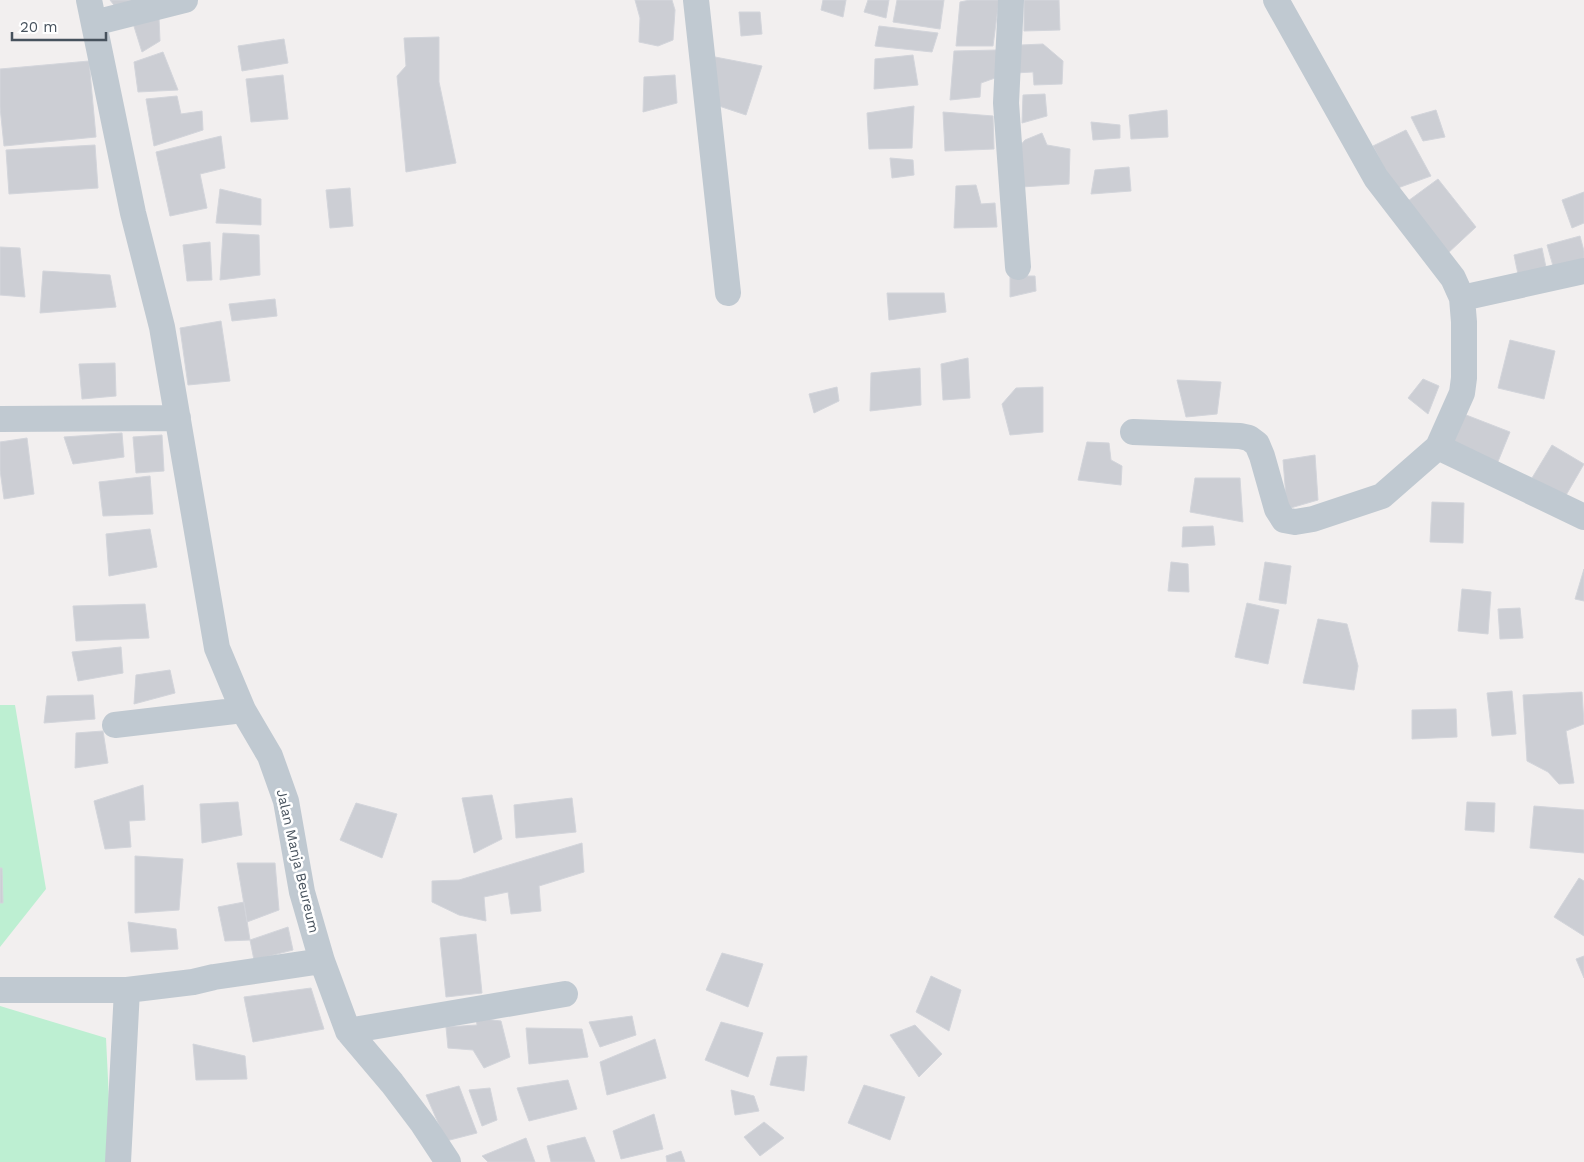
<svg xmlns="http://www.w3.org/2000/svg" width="1584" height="1162" viewBox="0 0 1584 1162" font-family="'Work Sans',sans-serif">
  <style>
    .green { fill: #bdefd2 }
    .building { fill: #ccced4; stroke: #d3d5db }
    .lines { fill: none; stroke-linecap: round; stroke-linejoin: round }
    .street { stroke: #c0c9d1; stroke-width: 26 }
    .labels { text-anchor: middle; stroke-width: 5; stroke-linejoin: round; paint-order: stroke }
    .street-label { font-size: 14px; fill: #47525d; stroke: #fff }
  </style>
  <rect width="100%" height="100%" fill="#f2efef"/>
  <path class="green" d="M 0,705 L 15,705 L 46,889 L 0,947 Z
    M 0,1006 L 106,1038 L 112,1162 L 0,1162 Z"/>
  <path class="building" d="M 110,0 L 152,0 L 117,9 Z
    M 635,0 L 672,0 L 675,10 L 673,40 L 658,46 L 639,42 L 640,18 Z
    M 823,0 L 846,0 L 843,17 L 821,10 Z
    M 868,0 L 889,0 L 886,18 L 864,12 Z
    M 897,0 L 944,0 L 940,29 L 893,22 Z
    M 970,0 L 999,0 L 993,46 L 956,46 L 960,2 Z
    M 1024,0 L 1059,0 L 1060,30 L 1024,31 Z
    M 739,12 L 760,12 L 762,34 L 741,36 Z
    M 159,18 L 160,41 L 142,52 L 132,20 Z
    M 879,26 L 938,33 L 932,52 L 875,46 Z
    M 439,37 L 439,82 L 456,163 L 406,172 L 397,76 L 406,66 L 404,38 Z
    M 284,39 L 288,63 L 242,71 L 238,46 Z
    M 1043,44 L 1063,61 L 1062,84 L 1034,85 L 1033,72 L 1015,73 L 1021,45 Z
    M 997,50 L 995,78 L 981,83 L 980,97 L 950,100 L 954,51 Z
    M 163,52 L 178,90 L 138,92 L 134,62 Z
    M 913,55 L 918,85 L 874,89 L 875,59 Z
    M 715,57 L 762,66 L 746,115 L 707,102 Z
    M 89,61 L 96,137 L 4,146 L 0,107 L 0,69 Z
    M 283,75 L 288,119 L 251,122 L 246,79 Z
    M 675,75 L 677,103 L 643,112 L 644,77 Z
    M 1045,94 L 1047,116 L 1022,123 L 1023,95 Z
    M 177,96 L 181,114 L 202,111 L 203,130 L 154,146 L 146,99 Z
    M 914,106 L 912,148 L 869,149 L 867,113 Z
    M 1167,110 L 1168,137 L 1131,139 L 1129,115 Z
    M 1436,110 L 1445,137 L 1423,141 L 1411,117 Z
    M 943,112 L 993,116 L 994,149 L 945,151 Z
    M 1091,122 L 1120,125 L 1120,138 L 1093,140 Z
    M 1406,130 L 1431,176 L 1395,189 L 1373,146 Z
    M 1042,133 L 1047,145 L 1070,149 L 1069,184 L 1021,187 L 1017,149 L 1025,140 Z
    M 221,136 L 225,168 L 200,174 L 207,208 L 170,216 L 156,152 Z
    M 95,145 L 98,188 L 9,194 L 6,150 Z
    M 890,158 L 913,160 L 914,175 L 892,178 Z
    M 1129,167 L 1131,191 L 1091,194 L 1095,170 Z
    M 1438,179 L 1476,227 L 1447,254 L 1408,201 Z
    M 976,185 L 981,204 L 995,203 L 997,227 L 954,228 L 956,186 Z
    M 350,188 L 353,226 L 330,228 L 326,190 Z
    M 220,189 L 261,199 L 261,225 L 216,223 Z
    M 1584,192 L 1584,223 L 1572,228 L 1562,200 Z
    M 223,233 L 259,235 L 260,275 L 220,280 Z
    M 1580,236 L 1584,251 L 1584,265 L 1555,273 L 1547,245 Z
    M 210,242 L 212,280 L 187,281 L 183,245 Z
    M 0,247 L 20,248 L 25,297 L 0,295 Z
    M 1542,248 L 1547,272 L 1519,279 L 1514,255 Z
    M 43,271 L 110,275 L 116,307 L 40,313 Z
    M 1010,276 L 1035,276 L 1036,291 L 1010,297 Z
    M 887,293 L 944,293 L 946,312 L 889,320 Z
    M 275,299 L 277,316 L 232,321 L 229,304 Z
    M 221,321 L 230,381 L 188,385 L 180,328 Z
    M 1510,340 L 1555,351 L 1544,399 L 1498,388 Z
    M 968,358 L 970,398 L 943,400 L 941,364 Z
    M 115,363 L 116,396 L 82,399 L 79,364 Z
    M 920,368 L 921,405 L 870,411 L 871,373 Z
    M 1423,379 L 1439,386 L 1428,414 L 1408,398 Z
    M 1177,380 L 1221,382 L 1217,414 L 1186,417 Z
    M 837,387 L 839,401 L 814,413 L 809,394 Z
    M 1043,387 L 1043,432 L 1010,435 L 1002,404 L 1016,388 Z
    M 1461,413 L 1510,432 L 1497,464 L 1449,445 Z
    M 122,433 L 124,457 L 73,464 L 64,437 Z
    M 162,435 L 164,471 L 136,473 L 133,437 Z
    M 27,438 L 34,494 L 4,499 L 0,470 L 0,442 Z
    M 1087,442 L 1109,443 L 1111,460 L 1122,466 L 1121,485 L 1078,480 Z
    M 1552,445 L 1584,464 L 1565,497 L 1532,478 Z
    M 1315,455 L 1318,500 L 1287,509 L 1283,460 Z
    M 150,476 L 153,514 L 103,516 L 99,482 Z
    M 1195,478 L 1240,478 L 1243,522 L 1190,512 Z
    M 1432,502 L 1464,503 L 1463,543 L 1430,542 Z
    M 1213,526 L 1215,545 L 1182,547 L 1183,527 Z
    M 150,529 L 157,567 L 109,576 L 106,534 Z
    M 1171,562 L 1188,564 L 1189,592 L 1168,591 Z
    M 1265,562 L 1291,566 L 1286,604 L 1259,600 Z
    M 1584,569 L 1584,601 L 1575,599 Z
    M 1462,589 L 1491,592 L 1488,634 L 1458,631 Z
    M 1247,603 L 1279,610 L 1268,664 L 1235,657 Z
    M 145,604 L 149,638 L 76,641 L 73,606 Z
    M 1520,608 L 1523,638 L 1500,639 L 1498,609 Z
    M 1318,619 L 1347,624 L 1358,666 L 1354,690 L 1303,683 Z
    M 121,647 L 123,673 L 78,681 L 72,652 Z
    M 170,670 L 175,693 L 134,704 L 136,675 Z
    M 1512,691 L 1516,734 L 1492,736 L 1487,693 Z
    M 1582,692 L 1584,724 L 1566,731 L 1574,783 L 1559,784 L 1548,772 L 1527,761 L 1523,695 Z
    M 93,695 L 95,719 L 44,723 L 47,696 Z
    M 1456,709 L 1457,737 L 1412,739 L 1412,710 Z
    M 103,731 L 108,763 L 75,768 L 76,733 Z
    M 143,785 L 145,820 L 129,821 L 131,847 L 105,849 L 94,801 Z
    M 492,795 L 502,839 L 474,853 L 462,798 Z
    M 572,798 L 576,832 L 516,838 L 514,805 Z
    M 238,802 L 242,835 L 202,843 L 200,804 Z
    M 1467,802 L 1495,803 L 1494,832 L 1465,830 Z
    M 356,803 L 397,814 L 382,858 L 340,840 Z
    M 1534,806 L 1584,810 L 1584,853 L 1530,848 Z
    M 582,843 L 584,872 L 539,886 L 541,911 L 511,914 L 508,892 L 484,897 L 486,921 L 459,915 L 432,902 L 432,881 L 459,880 Z
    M 135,856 L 183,859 L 179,910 L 135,913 Z
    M 237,863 L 275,863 L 279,910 L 247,922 Z
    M 0,868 L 2,868 L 3,903 L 0,903 Z
    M 1579,878 L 1584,881 L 1584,936 L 1554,917 Z
    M 244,902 L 250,940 L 225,941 L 218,907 Z
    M 128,922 L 176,929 L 178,949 L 131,952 Z
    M 288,927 L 293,950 L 254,960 L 250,940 Z
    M 476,934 L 482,993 L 446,997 L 440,938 Z
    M 722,953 L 763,964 L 748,1007 L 706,990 Z
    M 1584,956 L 1584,978 L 1576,959 Z
    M 931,976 L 961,990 L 949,1031 L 916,1012 Z
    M 311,988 L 324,1029 L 253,1042 L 244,997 Z
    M 632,1016 L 636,1035 L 600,1047 L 589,1022 Z
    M 476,1018 L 501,1021 L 510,1057 L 484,1068 L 473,1050 L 448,1048 L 446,1027 L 477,1025 Z
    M 721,1022 L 763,1033 L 748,1077 L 705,1060 Z
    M 915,1025 L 942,1054 L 919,1077 L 890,1035 Z
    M 526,1028 L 582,1029 L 588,1057 L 529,1064 Z
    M 655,1039 L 666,1078 L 607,1095 L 600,1062 Z
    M 193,1044 L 245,1056 L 247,1079 L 196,1080 Z
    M 807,1056 L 804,1091 L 770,1085 L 777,1057 Z
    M 568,1080 L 577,1109 L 529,1121 L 517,1088 Z
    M 864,1085 L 905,1097 L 890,1140 L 848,1123 Z
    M 459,1086 L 477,1133 L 446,1141 L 426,1095 Z
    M 490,1088 L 497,1120 L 482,1126 L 469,1090 Z
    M 731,1090 L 754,1096 L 759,1111 L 735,1115 Z
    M 654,1114 L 663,1149 L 621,1159 L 613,1131 Z
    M 764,1122 L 784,1138 L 760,1156 L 744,1137 Z
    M 585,1137 L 595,1162 L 551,1162 L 547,1146 Z
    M 526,1138 L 535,1162 L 488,1162 L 482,1156 Z
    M 681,1151 L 685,1162 L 667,1162 L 666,1156 Z"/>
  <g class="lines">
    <path class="street" d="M 89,0 L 133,213 L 162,327 L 217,648 L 243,710 L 270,756 L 286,801 L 302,892 L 322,961 L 348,1031 L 392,1083 L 423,1124 L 448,1162
      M 696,0 L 728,293
      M 1011,0 L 1006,103 L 1018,267
      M 94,23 L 185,0
      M 1462,298 L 1584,271
      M 0,419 L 178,418
      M 1133,432 L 1240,436 L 1249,438 L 1257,444 L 1262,456 L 1277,509 L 1284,520 L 1295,522 L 1313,519 L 1382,496 L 1438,447 L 1462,393 L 1464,378 L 1464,322 L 1462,298 L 1453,278 L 1376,178 L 1276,0
      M 1438,447 L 1584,517
      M 115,725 L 243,710
      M 0,990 L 127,990 L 193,982 L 214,977 L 322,961
      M 348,1031 L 565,994
      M 118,1162 L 127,990"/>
  </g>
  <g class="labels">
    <g class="street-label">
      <text transform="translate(298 861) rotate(77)" y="5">Jalan Manja Beureum</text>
    </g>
  </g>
  <path d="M12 32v8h94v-8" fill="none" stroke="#47525d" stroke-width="2.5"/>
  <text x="20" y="32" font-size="15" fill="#47525d" stroke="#ffffff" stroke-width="4" paint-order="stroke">20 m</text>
</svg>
